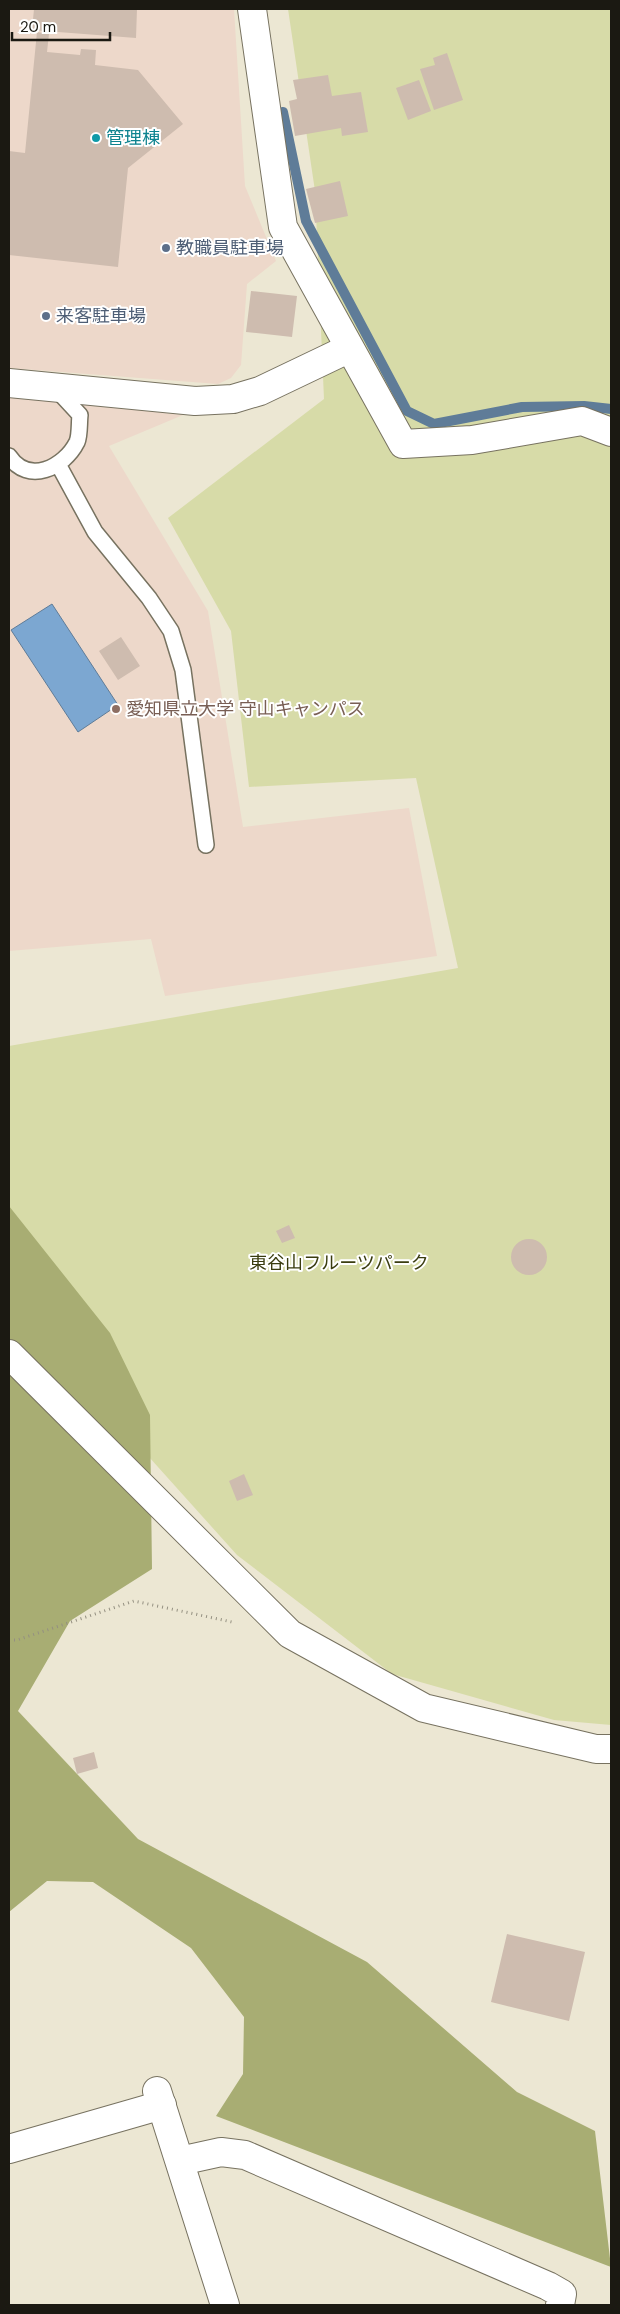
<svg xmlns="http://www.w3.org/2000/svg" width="620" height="2314" viewBox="0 0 620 2314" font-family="'DM Sans','Noto Sans JP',sans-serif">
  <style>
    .education { fill: #edd8ca }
    .green { fill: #d7dba8 }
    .forest { fill: #a8ad73 }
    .water { fill: #7ca7d1; stroke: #5f7c98 }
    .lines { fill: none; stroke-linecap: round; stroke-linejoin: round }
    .stream { stroke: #5f7c98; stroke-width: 10 }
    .building { fill: #cebcaf }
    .lane-casing { stroke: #777260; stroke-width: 18 }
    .street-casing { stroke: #777260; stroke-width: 30 }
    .secondary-casing { stroke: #777260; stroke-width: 30 }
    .path { stroke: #949081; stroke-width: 3; stroke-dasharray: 1 4; stroke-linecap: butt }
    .lane { stroke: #fff; stroke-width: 15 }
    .street { stroke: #fff; stroke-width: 28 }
    .secondary { stroke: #fff; stroke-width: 28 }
    .culture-dot { fill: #0f9aa8; stroke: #fff; stroke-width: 2 }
    .service-dot { fill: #5c6f8a; stroke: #fff; stroke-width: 2 }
    .education-dot { fill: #8d6e63; stroke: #fff; stroke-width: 2 }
    .labels { text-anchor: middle; stroke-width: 4; stroke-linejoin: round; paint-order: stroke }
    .culture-label { font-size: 18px; fill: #0d838f; stroke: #fff; text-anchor: start }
    .service-label { font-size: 18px; fill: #4e5e75; stroke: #fff; text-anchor: start }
    .education-label { font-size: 18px; fill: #785e54; stroke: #fff; text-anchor: start }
    .park-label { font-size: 18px; fill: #3a3c0f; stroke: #fff }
  </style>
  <rect width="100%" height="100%" fill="#ece7d3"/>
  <path class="education" d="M 9,9 L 234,9 L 245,186 L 276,261 L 247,284 L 241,365 L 231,378 L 218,384 L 9,368 Z
    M 9,396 L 183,415 L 109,446 L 208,611 L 243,827 L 409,808 L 437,956 L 165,996 L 151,939 L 9,951 Z"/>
  <path class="green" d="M 288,9 L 611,9 L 611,1725 L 554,1720 L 392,1674 L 237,1555 L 9,1301 L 9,1046 L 458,968 L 416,778 L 249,787 L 231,631 L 168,518 L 324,399 L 315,191 Z"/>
  <path class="forest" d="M 9,1206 L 110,1333 L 150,1415 L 152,1569 L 70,1621 L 18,1711 L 138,1839 L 367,1962 L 517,2092 L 595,2131 L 611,2267 L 216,2116 L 243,2074 L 244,2017 L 191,1948 L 93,1882 L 47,1881 L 9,1912 Z"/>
  <path class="water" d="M 52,604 L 118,705 L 78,732 L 11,630 Z"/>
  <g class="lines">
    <path class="stream" d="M 283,112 L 306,221 L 407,411 L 434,424 L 522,407 L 584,406 L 611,409"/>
  </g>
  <path class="building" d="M 34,9 L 137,9 L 136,38 L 32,30 Z
    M 37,32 L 49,34 L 47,52 L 80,55 L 81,49 L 96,50 L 95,65 L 138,70 L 183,124 L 128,168 L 118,267 L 9,255 L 9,151 L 25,153 Z
    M 447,53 L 463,100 L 434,110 L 420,69 L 435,65 L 433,58 Z
    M 328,75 L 332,96 L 361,92 L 368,132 L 342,136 L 341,128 L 295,136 L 289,101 L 297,99 L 293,80 Z
    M 419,80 L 431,111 L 408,120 L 396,88 Z
    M 340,181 L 348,216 L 315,223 L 306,189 Z
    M 251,291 L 297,296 L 292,337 L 246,332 Z
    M 121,637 L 140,666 L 118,680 L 99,651 Z
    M 289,1225 L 295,1238 L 282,1243 L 276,1231 Z
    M511 1257a18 18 0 1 1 36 0a18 18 0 1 1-36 0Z
    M 244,1474 L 253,1495 L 237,1501 L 229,1481 Z
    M 94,1752 L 98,1768 L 77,1774 L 73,1758 Z
    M 507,1934 L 585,1952 L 569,2021 L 491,2002 Z"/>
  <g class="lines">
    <defs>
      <path id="lane" d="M 9,456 C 28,485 64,468 77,442 C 80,435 79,423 80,415 L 55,388
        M 58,464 L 95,532 L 149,598 L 171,631 L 183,670 L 206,845"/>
      <path id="street" d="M 252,9 L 283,227 L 403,444 L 472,440 L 582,421 L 611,432
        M 9,383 L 195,401 L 233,399 L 260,391 L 350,348
        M 9,2149 L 162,2105
        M 180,2161 L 221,2152 L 245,2155 L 548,2286 L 562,2294 L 560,2305"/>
      <path id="secondary" d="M 9,1354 L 290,1634 L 424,1708 L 596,1749 L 611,1749
        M 157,2091 L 225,2305"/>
    </defs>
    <use href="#lane" class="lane-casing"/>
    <use href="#street" class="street-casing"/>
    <use href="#secondary" class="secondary-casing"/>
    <path class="path" d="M 9,1640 L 17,1640 L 134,1601 L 232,1622"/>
    <use href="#lane" class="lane"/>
    <use href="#street" class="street"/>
    <use href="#secondary" class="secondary"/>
  </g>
  <circle class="culture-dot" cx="96" cy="138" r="5"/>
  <g class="service-dot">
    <circle cx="166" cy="248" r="5"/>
    <circle cx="46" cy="316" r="5"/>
  </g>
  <circle class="education-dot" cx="116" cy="709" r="5"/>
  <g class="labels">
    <g class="culture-label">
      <text x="106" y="144">管理棟</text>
    </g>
    <g class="service-label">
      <text x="176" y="254">教職員駐車場</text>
      <text x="56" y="322">来客駐車場</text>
    </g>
    <g class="education-label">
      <text x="126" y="715">愛知県立大学 守山キャンパス</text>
    </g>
    <g class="park-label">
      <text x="339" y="1269">東谷山フルーツパーク</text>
    </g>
  </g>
  <rect width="620" height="2314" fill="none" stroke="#1b1912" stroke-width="20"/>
  <path d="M12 32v8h98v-8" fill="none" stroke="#1b1912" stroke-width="2.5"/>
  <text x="20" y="32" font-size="15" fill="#1b1912" stroke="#ffffff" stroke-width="4" paint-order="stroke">20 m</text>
</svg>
